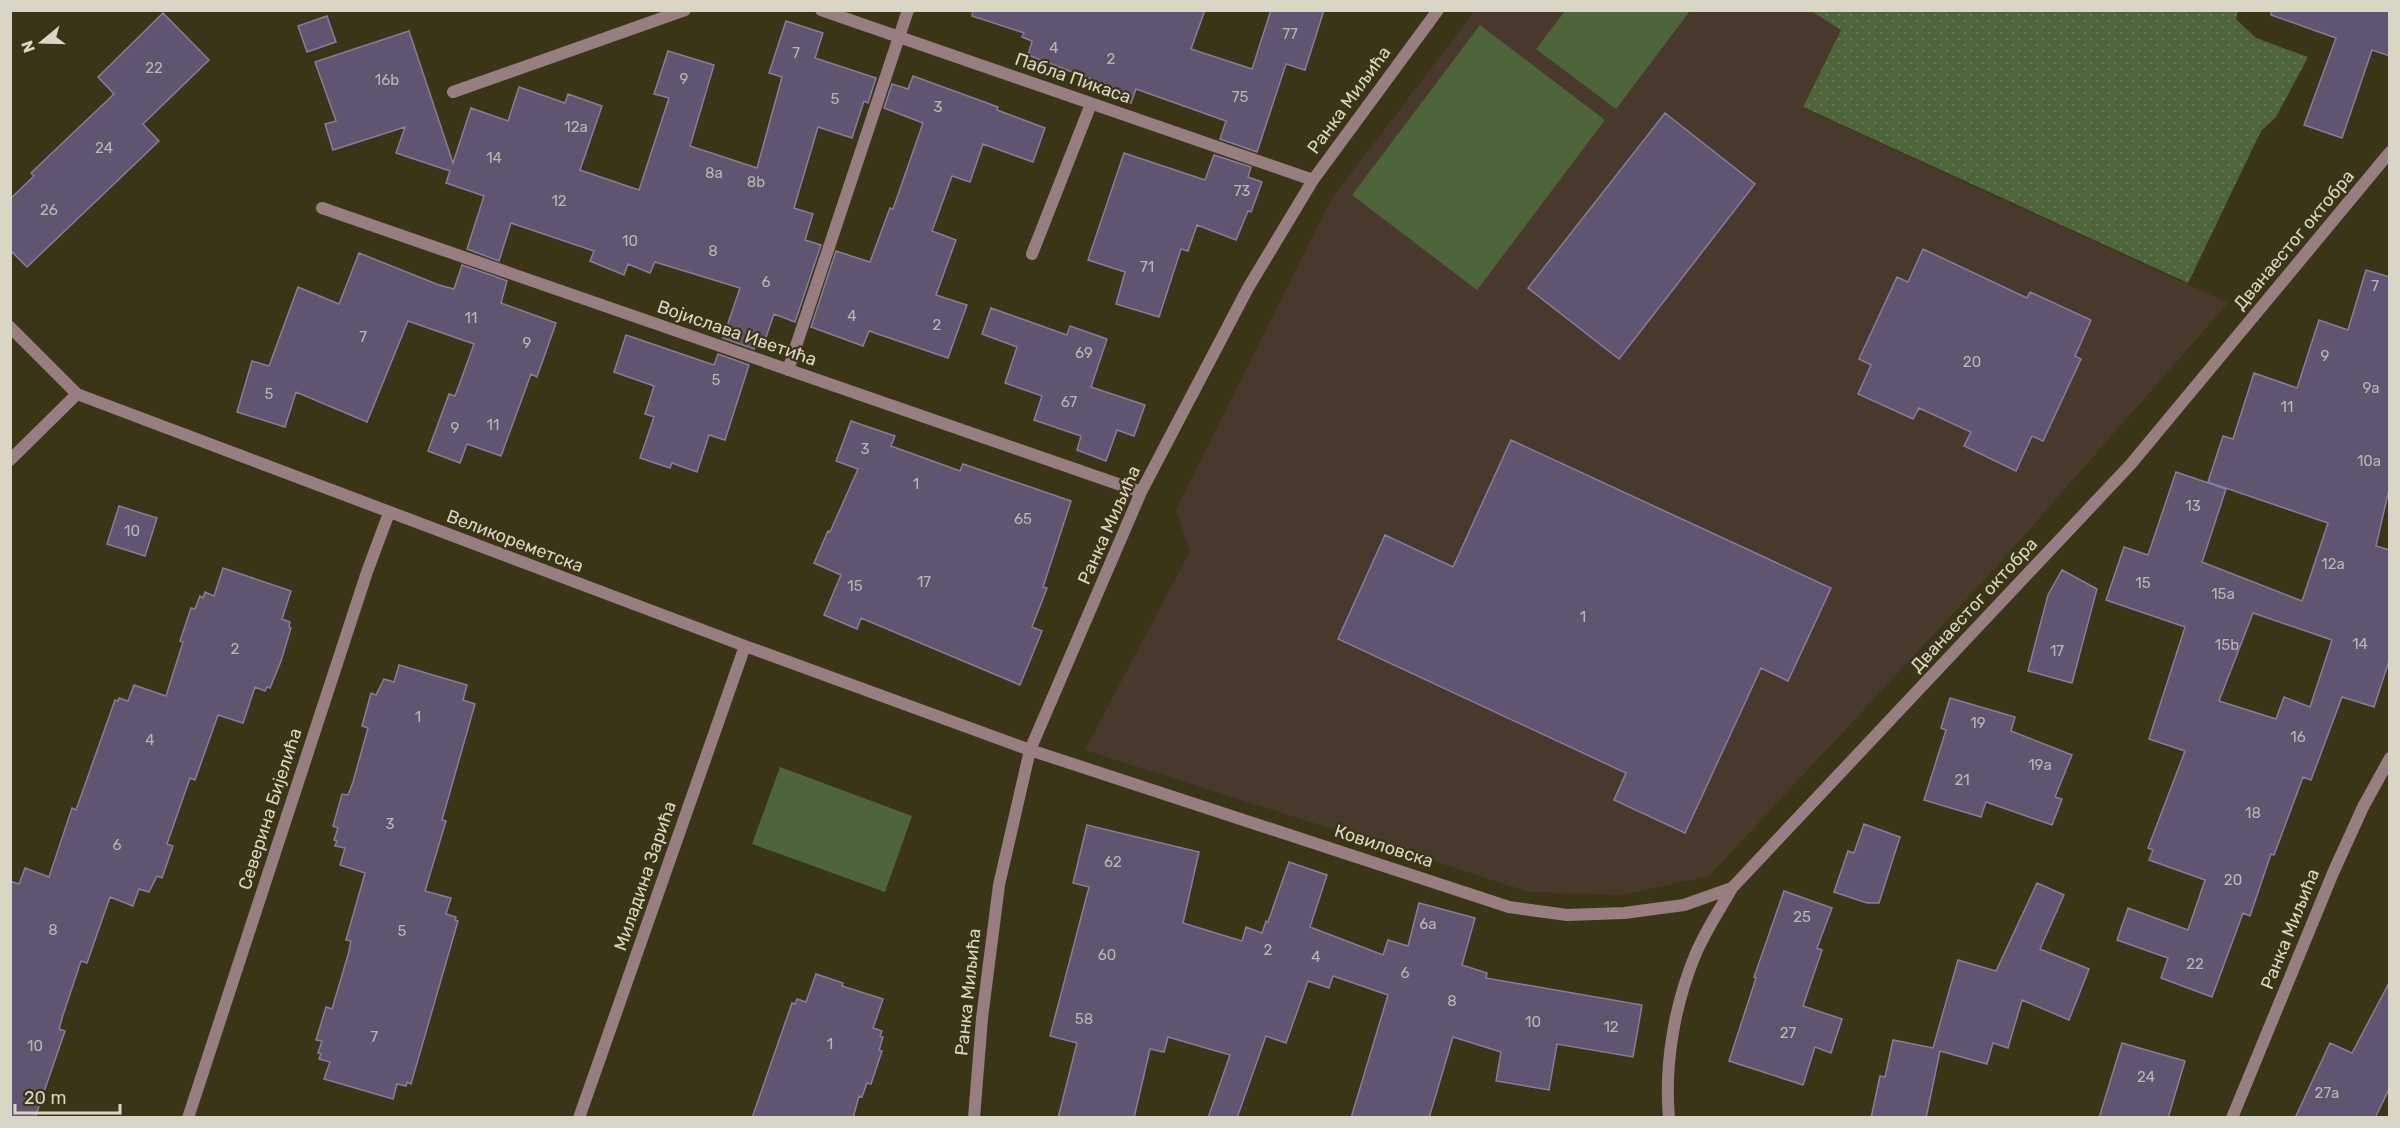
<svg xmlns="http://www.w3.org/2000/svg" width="2400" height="1128" viewBox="0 0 2400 1128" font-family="Rubik,sans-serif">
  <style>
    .education { fill: #49392d }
    .grass { fill: url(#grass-dots) }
    .green { fill: #4e6439 }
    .building { fill: #605571; stroke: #887c9a; stroke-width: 1.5; fill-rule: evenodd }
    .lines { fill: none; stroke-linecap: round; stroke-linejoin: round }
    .minor { stroke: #987e81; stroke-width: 12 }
    .labels { text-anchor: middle; stroke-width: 4.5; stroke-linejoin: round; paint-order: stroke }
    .number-label { font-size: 15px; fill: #bcb6b0 }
    .street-label { font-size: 18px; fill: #dad6c5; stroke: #3b3517 }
  </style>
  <defs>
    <pattern id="grass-dots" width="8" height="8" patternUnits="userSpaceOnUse" patternTransform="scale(1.5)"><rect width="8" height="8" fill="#4e6439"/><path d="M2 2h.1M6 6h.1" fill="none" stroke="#677954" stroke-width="1.8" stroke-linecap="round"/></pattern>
  </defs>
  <rect width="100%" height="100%" fill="#3b3517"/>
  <path class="education" d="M 1475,11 L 1811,11 L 1841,30 L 1803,108 L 2228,303 L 2000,563 L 1709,876 L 1621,895 L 1530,892 L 1085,750 L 1190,551 L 1176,510 L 1332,198 Z"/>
  <path class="grass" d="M 1811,11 L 2238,11 L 2236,19 L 2256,38 L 2308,57 L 2276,117 L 2261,131 L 2188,283 L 1803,107 L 1841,30 Z"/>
  <path class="green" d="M 1565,11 L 1565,10 L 1690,11 L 1616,109 L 1536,49 Z
    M 1480,25 L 1605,120 L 1477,290 L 1352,195 Z
    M 780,767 L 912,816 L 885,892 L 752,844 Z"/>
  <path class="building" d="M 973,10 L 1205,10 L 1191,49 L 1252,69 L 1271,10 L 1324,10 L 1305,70 L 1286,64 L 1257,152 L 1220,139 L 1226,121 L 1136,89 L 1131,103 L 1090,88 L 1093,80 L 1028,55 L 1032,41 L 1022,37 L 1024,33 L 972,16 Z
    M 2271,10 L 2390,10 L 2390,56 L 2372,50 L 2342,138 L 2304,125 L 2336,38 L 2271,15 Z
    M 163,13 L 209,60 L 143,124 L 159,141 L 27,267 L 10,250 L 10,199 L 34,176 L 31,173 L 114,94 L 98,77 Z
    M 327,16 L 336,42 L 307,52 L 298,26 Z
    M 786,21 L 823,33 L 815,58 L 876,78 L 868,103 L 864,101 L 852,138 L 818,127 L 794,208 L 813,214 L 805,240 L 821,245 L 795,322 L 774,314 L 764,343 L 757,341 L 754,349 L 723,338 L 740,288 L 655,262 L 650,273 L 628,264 L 624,275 L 590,261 L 594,251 L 511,223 L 499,261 L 467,249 L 484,196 L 446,183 L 450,171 L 396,153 L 405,127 L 333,150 L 325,124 L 336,121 L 315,62 L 409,31 L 453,163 L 471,108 L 508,121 L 519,87 L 565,103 L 568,94 L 602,106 L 580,170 L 639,190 L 669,98 L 654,94 L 668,51 L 714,65 L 690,146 L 757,168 L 782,77 L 769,73 Z
    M 913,76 L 998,107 L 997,110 L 1045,128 L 1033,162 L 983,144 L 970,182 L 952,176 L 932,231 L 956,240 L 936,295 L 967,305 L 948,358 L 869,331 L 863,346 L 811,327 L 836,251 L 870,262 L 890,208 L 893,209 L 923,123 L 884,108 L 892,84 L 908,89 Z
    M 1665,113 L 1755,184 L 1619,359 L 1528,288 Z
    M 1124,153 L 1205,180 L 1214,155 L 1251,167 L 1248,177 L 1262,182 L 1251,212 L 1248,211 L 1236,240 L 1197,225 L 1188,251 L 1181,249 L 1159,317 L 1116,304 L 1125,272 L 1088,260 Z
    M 1923,249 L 2027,298 L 2030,292 L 2091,320 L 2075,356 L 2081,359 L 2043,441 L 2032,436 L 2016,471 L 1964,446 L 1971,432 L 1919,408 L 1913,419 L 1858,394 L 1871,365 L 1859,359 L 1897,277 L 1908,282 Z
    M 359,253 L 439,285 L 454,289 L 462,265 L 494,276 L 507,281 L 501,303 L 556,323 L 537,377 L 531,374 L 501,456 L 467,444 L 460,463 L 428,451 L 449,394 L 455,396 L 474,344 L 408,321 L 367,422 L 296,392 L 285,427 L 237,412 L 252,361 L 269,366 L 298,287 L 339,304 Z
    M 2366,270 L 2390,277 L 2390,485 L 2376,546 L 2390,550 L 2390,658 L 2374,707 L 2342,697 L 2311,780 L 2303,777 L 2274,855 L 2271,854 L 2250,916 L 2243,913 L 2212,997 L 2161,978 L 2168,958 L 2117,940 L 2128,908 L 2188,930 L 2205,880 L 2149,860 L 2153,850 L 2148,848 L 2185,751 L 2149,739 L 2185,627 L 2106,600 L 2124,547 L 2148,555 L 2176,472 L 2226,489 L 2202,562 L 2302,601 L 2328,523 L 2208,482 L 2223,436 L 2233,439 L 2254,373 L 2297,388 L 2319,320 L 2348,330 ZM 2253,613 L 2332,640 L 2310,707 L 2284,697 L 2276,719 L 2219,701 Z
    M 991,308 L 1067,335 L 1070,326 L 1107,339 L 1091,387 L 1145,405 L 1134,436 L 1117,430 L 1106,461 L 1077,450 L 1081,436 L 1034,420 L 1042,396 L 1005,383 L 1017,347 L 982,334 Z
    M 626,335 L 714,365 L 718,354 L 749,365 L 725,440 L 709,435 L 697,472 L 672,463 L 670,468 L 640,458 L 654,417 L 645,414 L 654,386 L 614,372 Z
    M 851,421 L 895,436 L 891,446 L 960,471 L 963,464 L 1071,501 L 1043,587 L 1047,588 L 1032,627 L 1042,631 L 1020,685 L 861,618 L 857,629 L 824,615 L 841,575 L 814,563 L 828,531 L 830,532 L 858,469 L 836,461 Z
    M 1511,440 L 1831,588 L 1788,681 L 1761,668 L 1685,833 L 1614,800 L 1626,773 L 1338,639 L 1385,535 L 1453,567 Z
    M 119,506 L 157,518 L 145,556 L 107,544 Z
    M 223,568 L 291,591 L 282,619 L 290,622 L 289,627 L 291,628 L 281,661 L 270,688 L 267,687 L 265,691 L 255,687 L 243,723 L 218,715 L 195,780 L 190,778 L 167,844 L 173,846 L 162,878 L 157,876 L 149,892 L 139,889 L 133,906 L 110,897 L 87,963 L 81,961 L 63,1015 L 59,1029 L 65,1031 L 35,1118 L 10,1118 L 10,881 L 19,884 L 25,868 L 49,877 L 72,808 L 76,810 L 115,700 L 118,701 L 119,698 L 128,701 L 134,685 L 166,696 L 183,642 L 180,641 L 191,608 L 195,609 L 200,596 L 203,598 L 205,592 L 214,596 Z
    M 2062,570 L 2097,589 L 2072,683 L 2028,671 L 2048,595 Z
    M 399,665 L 467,685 L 463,700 L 475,704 L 442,820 L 446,821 L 425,891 L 451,898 L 446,914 L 456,917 L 455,920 L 458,921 L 411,1084 L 407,1082 L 406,1086 L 397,1084 L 393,1099 L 324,1079 L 330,1062 L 319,1059 L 321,1054 L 318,1053 L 322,1041 L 316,1040 L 326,1007 L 332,1009 L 348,955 L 351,941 L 346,940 L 365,873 L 340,865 L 345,848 L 335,846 L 337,841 L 334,840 L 338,828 L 333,826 L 342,794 L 348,795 L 353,782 L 368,728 L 362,726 L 371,693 L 376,695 L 384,679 L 394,682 Z
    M 1950,698 L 2015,717 L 2011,731 L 2072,755 L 2055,797 L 2062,799 L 2052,825 L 1986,802 L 1981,817 L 1924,800 L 1946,730 L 1941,728 Z
    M 1864,824 L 1900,837 L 1879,903 L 1867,903 L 1834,892 L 1848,851 L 1854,853 Z
    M 1087,825 L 1199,852 L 1183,923 L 1242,941 L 1246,927 L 1262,933 L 1266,921 L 1268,922 L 1289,862 L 1327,875 L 1310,927 L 1383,955 L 1388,940 L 1408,946 L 1419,903 L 1475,918 L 1462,965 L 1487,973 L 1486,978 L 1642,1005 L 1633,1057 L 1557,1044 L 1549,1090 L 1496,1081 L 1501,1052 L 1453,1037 L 1429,1118 L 1351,1118 L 1388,995 L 1333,976 L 1329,988 L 1308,981 L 1286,1043 L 1266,1036 L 1237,1118 L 1208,1118 L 1230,1055 L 1168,1037 L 1164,1052 L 1150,1049 L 1134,1118 L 1058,1118 L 1077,1043 L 1050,1036 L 1089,887 L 1073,883 Z
    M 2037,883 L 2064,895 L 2040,949 L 2089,969 L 2069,1020 L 2022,1000 L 2008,1048 L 1993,1043 L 1987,1064 L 1940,1051 L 1926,1118 L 1871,1118 L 1880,1076 L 1885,1077 L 1893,1040 L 1933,1048 L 1958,960 L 1996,971 Z
    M 1784,891 L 1832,908 L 1817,948 L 1822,950 L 1803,1006 L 1842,1019 L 1831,1053 L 1815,1047 L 1803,1085 L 1729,1061 L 1756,978 L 1754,977 Z
    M 816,974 L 843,983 L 842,986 L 883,999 L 873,1028 L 882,1031 L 880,1036 L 883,1037 L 879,1050 L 882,1051 L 871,1084 L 867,1083 L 862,1097 L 859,1096 L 853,1118 L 752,1118 L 792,1003 L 795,1004 L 797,999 L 806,1002 Z
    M 2390,981 L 2390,1087 L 2375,1118 L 2295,1118 L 2330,1043 L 2352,1053 Z
    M 2122,1043 L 2185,1061 L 2168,1118 L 2099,1118 Z"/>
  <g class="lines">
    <path class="minor" d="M 821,10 L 1313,180
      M 453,92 L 685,10
      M 322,208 L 1141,492
      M 1032,254 L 1091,104
      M 10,327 L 77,394 L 745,646 L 1030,750 L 1509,907 L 1567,915 L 1624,913 L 1684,905 L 1732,888
      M 788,370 L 908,10
      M 10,460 L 77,394
      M 188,1118 L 367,572 L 389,513
      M 579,1118 L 745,646
      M 974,1118 L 982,1018 L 999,885 L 1030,750 L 1141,492 L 1248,288 L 1313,180 L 1438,10
      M 1669,1118 C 1664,1063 1675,1003 1696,953 C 1706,930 1720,909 1732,888 L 2131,464 L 2390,152
      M 2232,1118 L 2333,873 L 2363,807 L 2390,758"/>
  </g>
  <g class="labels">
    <g class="number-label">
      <text x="1290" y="39">77</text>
      <text x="1054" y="53">4</text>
      <text x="796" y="58">7</text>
      <text x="1111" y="64">2</text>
      <text x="154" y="73">22</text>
      <text x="684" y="84">9</text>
      <text x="387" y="85">16b</text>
      <text x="1240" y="102">75</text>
      <text x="835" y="104">5</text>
      <text x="938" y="112">3</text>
      <text x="576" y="132">12a</text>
      <text x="104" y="153">24</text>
      <text x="494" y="163">14</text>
      <text x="714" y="178">8a</text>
      <text x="756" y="187">8b</text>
      <text x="1242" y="196">73</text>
      <text x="559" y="206">12</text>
      <text x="49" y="215">26</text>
      <text x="630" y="246">10</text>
      <text x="713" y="256">8</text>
      <text x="1147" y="272">71</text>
      <text x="766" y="287">6</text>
      <text x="2375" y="291">7</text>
      <text x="852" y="321">4</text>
      <text x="471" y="323">11</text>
      <text x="937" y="330">2</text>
      <text x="363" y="342">7</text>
      <text x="527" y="348">9</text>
      <text x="1084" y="358">69</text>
      <text x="2325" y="361">9</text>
      <text x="1972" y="367">20</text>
      <text x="716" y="385">5</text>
      <text x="2371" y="393">9a</text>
      <text x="269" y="399">5</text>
      <text x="1069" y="407">67</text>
      <text x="2287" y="412">11</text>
      <text x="493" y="430">11</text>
      <text x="455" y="433">9</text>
      <text x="865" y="454">3</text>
      <text x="2369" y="466">10a</text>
      <text x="916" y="489">1</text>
      <text x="2193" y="511">13</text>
      <text x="1023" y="524">65</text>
      <text x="132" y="536">10</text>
      <text x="2333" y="569">12a</text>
      <text x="924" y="587">17</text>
      <text x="2143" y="588">15</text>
      <text x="855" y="591">15</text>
      <text x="2223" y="599">15a</text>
      <text x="1583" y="622">1</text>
      <text x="2360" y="649">14</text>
      <text x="2227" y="650">15b</text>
      <text x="235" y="654">2</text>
      <text x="2057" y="656">17</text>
      <text x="418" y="722">1</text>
      <text x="1978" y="728">19</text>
      <text x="2298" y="742">16</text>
      <text x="150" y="745">4</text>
      <text x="2040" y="770">19a</text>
      <text x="1962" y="785">21</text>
      <text x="2253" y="818">18</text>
      <text x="390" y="829">3</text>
      <text x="117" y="850">6</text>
      <text x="1113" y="867">62</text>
      <text x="2233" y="885">20</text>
      <text x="1802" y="922">25</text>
      <text x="1428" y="929">6a</text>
      <text x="53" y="935">8</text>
      <text x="402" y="936">5</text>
      <text x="1268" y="955">2</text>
      <text x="1107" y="960">60</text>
      <text x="1316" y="962">4</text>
      <text x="2195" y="969">22</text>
      <text x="1405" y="978">6</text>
      <text x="1452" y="1006">8</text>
      <text x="1084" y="1024">58</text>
      <text x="1533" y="1027">10</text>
      <text x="1611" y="1032">12</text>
      <text x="1788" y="1038">27</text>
      <text x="374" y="1042">7</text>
      <text x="830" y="1049">1</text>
      <text x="35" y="1051">10</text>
      <text x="2146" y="1082">24</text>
      <text x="2327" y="1098">27a</text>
    </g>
    <g class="street-label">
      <text transform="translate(1073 78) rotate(19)" y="6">Пабла Пикаса</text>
      <text transform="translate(1349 100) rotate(-54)" y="6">Ранка Миљића</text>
      <text transform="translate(2294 240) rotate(-50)" y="6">Дванаестог октобра</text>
      <text transform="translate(737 333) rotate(19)" y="6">Војислава Иветића</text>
      <text transform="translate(1109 525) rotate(-66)" y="6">Ранка Миљића</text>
      <text transform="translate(515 541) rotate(21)" y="6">Великореметска</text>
      <text transform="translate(1974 605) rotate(-47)" y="6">Дванаестог октобра</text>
      <text transform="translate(270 809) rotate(-72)" y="6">Северина Бијелића</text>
      <text transform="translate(1384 846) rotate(18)" y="6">Ковиловска</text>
      <text transform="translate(645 876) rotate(-71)" y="6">Миладина Зарића</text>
      <text transform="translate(2290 929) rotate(-68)" y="6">Ранка Миљића</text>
      <text transform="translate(968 992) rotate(-84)" y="6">Ранка Миљића</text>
    </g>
  </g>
  <rect width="2400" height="1128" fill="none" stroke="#dad6c5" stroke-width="24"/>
  <g transform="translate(42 42) rotate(251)" stroke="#3b3517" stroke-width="4.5" paint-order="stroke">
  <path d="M0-4.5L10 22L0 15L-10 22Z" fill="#dad6c5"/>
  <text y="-9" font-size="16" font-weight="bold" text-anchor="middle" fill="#dad6c5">N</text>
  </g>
  <path d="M15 1104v9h105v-9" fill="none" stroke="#dad6c5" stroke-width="3"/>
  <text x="24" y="1104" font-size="18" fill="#dad6c5" stroke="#3b3517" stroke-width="4.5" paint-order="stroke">20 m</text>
</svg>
